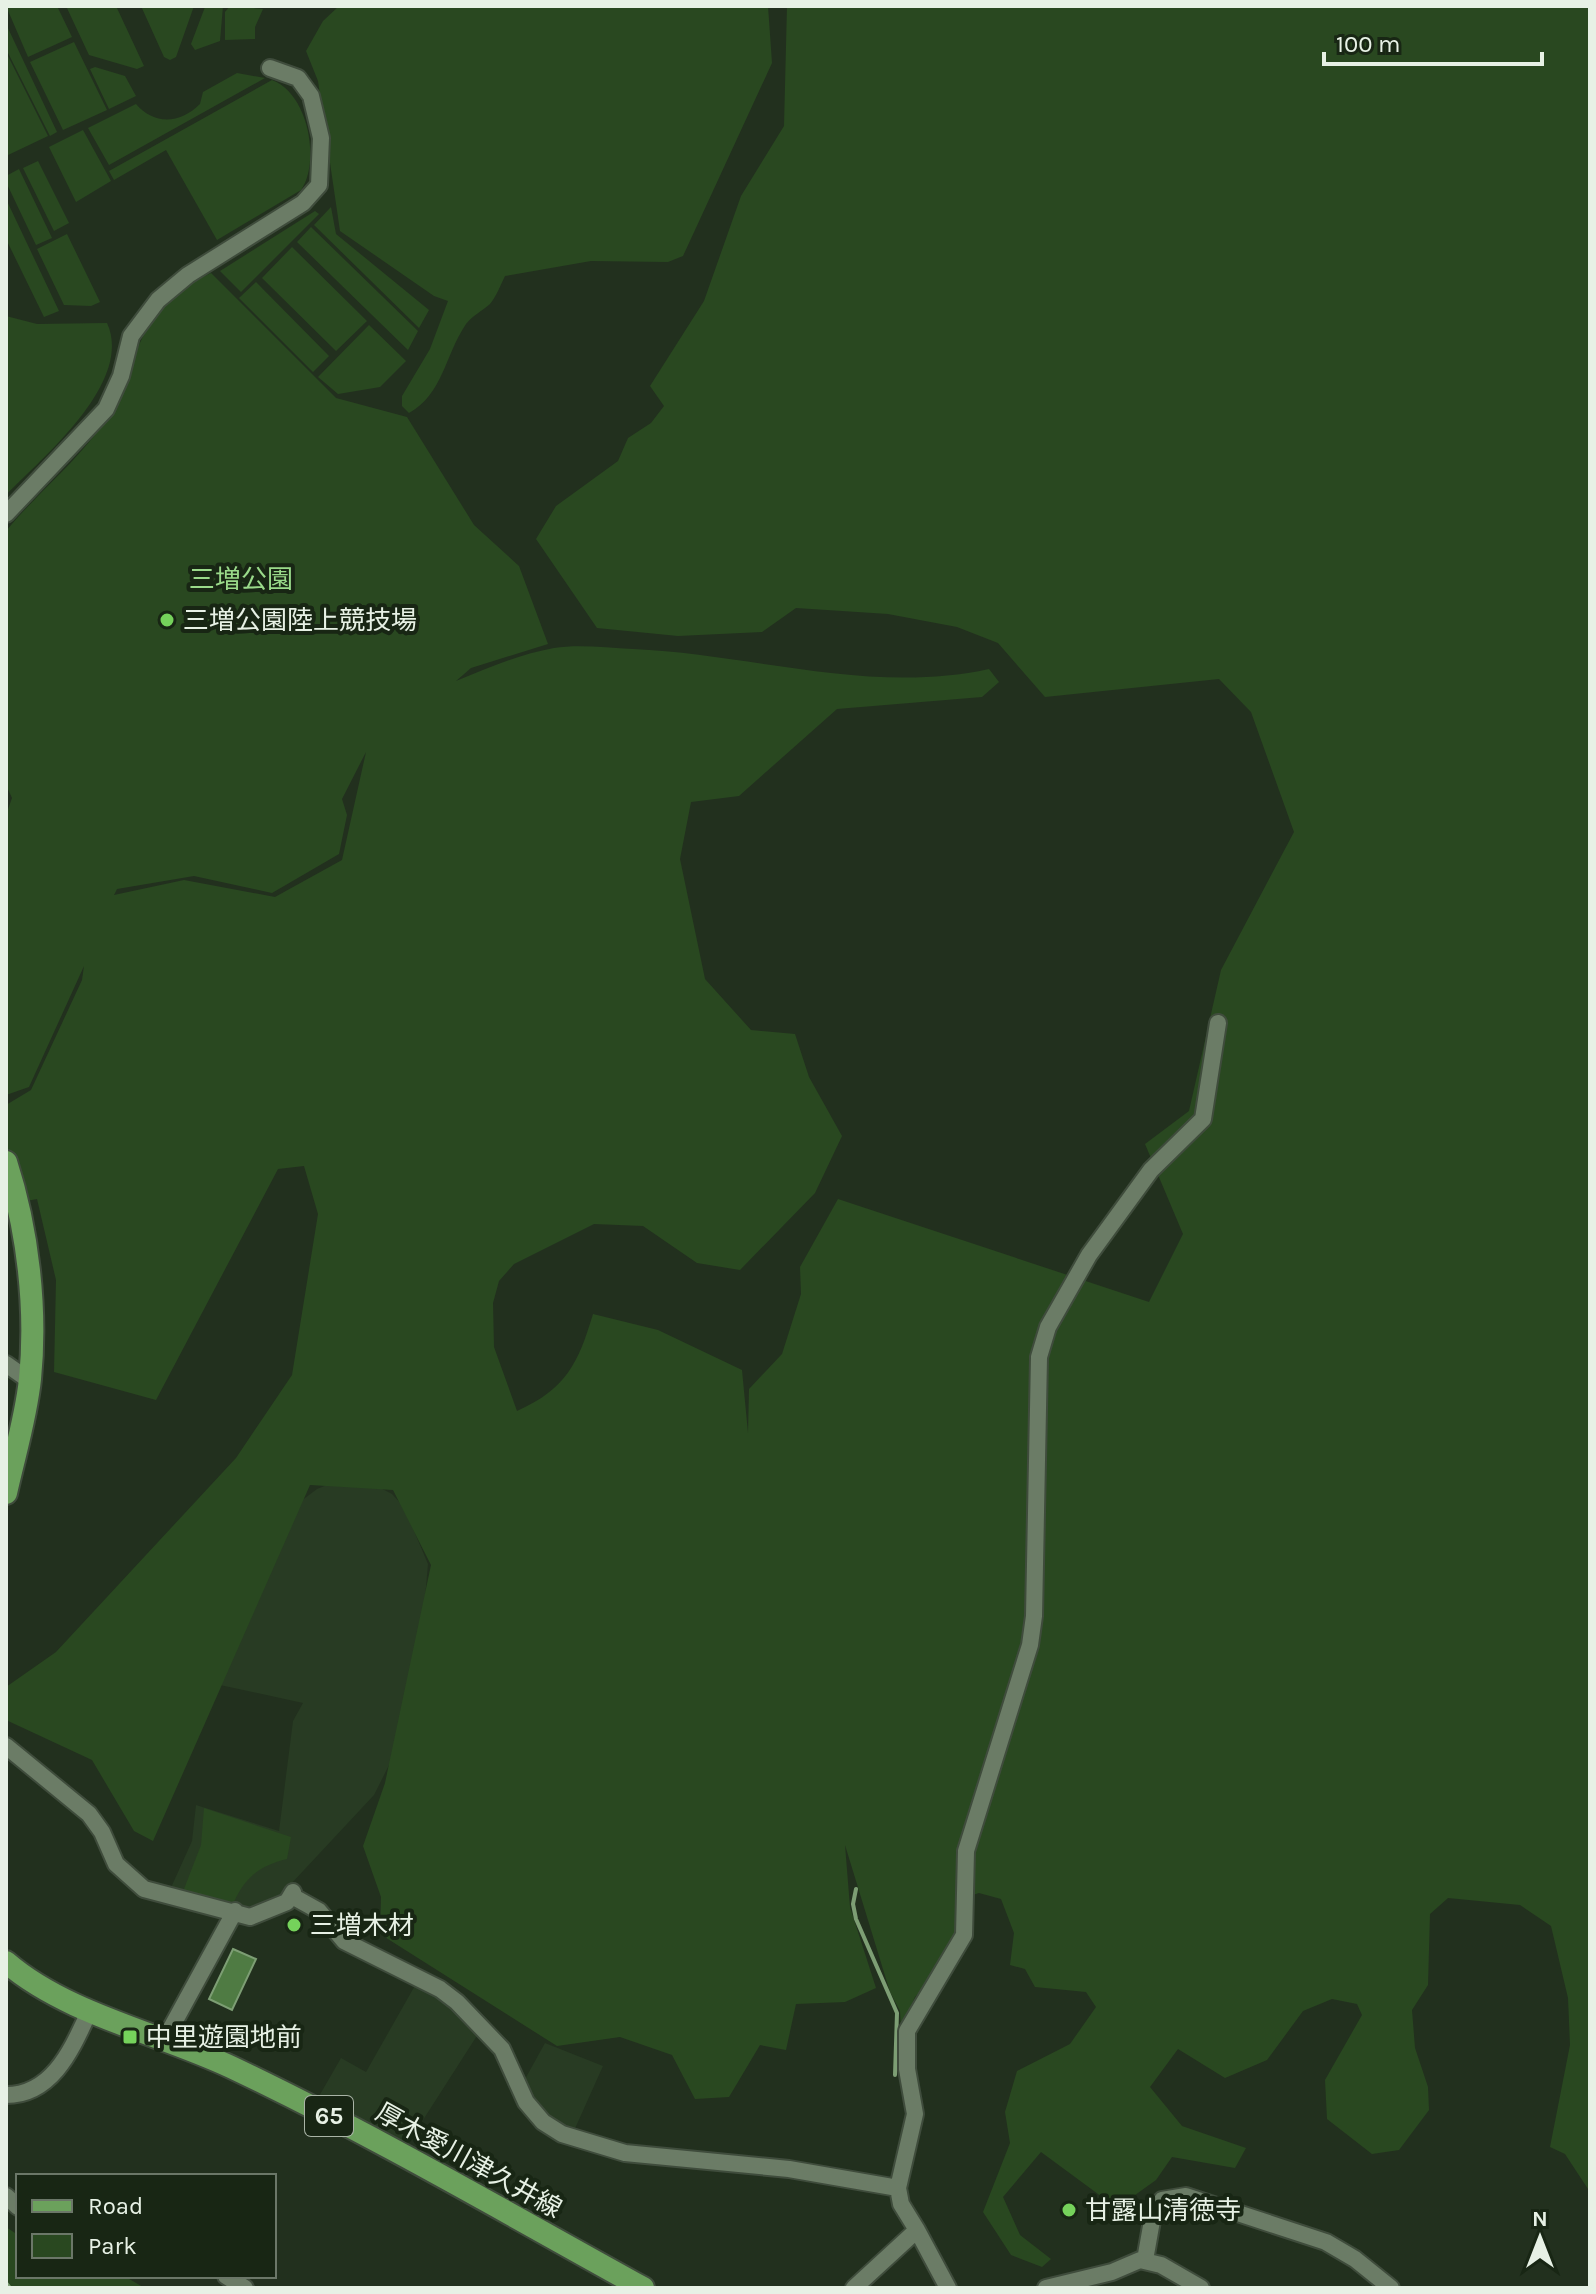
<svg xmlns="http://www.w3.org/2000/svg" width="1596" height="2294" viewBox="0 0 1596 2294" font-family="Karla,'Noto Sans JP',sans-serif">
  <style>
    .built { fill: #283b23 }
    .green { fill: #294820; fill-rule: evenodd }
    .water { fill: #4f7b43; stroke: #7d9e74; stroke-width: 2 }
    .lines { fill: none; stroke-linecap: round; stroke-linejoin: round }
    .stream { stroke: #7d9e74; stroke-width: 4 }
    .minor-casing { stroke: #3f4c3c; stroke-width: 20 }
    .major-casing { stroke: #3f4c3c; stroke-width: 26 }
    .minor { stroke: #6b7c66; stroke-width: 16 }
    .major { stroke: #6ba15c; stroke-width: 22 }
    .poi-dot { fill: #75d25b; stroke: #182614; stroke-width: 3 }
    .labels { text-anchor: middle; stroke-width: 8; stroke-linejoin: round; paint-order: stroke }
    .shield { fill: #182614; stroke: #a9b4a6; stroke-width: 2 }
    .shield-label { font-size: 24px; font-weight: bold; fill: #e7f1e5 }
    .park-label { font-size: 26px; fill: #9ada8a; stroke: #182614 }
    .poi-label { font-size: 26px; fill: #e7f1e5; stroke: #182614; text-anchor: start }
    .street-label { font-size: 26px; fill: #e7f1e5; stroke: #182614 }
  </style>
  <rect width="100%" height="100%" fill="#22301e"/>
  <path class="built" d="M 337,1481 L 371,1483 L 392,1494 L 404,1507 L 428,1564 L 415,1713 L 374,1795 L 276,1900 L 253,1911 L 169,1892 L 192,1841 L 196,1805 L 279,1831 L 293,1721 L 303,1703 L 220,1685 L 297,1504 L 317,1489 Z
    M 417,1982 L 441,1995 L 480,2031 L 407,2145 L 318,2098 L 341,2058 L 366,2072 Z
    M 545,2043 L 603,2066 L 573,2133 L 540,2113 L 524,2081 Z"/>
  <path class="green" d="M 6,6 L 57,6 L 72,37 L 28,57 Z
    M 66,6 L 116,6 L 144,66 L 137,69 L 89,55 Z
    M 141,6 L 194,6 L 176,57 L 170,60 L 164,57 Z
    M 223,6 L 220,41 L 195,50 L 191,44 L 205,7 Z
    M 230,6 L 263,9 L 255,27 L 255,39 L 225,40 L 225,12 Z
    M 339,6 L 768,6 L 772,63 L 683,256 L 668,262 L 591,261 L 505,276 C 501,284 496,297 490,304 C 482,311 472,316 466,324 C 445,355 443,394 409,413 L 402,406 L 402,396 L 430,349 L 448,301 L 434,296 L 340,231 L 318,81 L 306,51 L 323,21 Z
    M 787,6 L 1590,6 L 1590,2192 L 1565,2154 L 1550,2147 L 1570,2045 L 1568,1998 L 1551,1926 L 1520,1905 L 1448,1898 L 1430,1914 L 1428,1985 L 1412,2010 L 1415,2048 L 1428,2087 L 1429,2110 L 1399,2150 L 1372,2154 L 1327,2119 L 1325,2080 L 1362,2015 L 1357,2004 L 1332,1999 L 1303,2011 L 1267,2060 L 1225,2078 L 1178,2049 L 1150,2087 L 1182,2126 L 1246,2148 L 1235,2168 L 1172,2157 L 1156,2180 L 1117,2208 L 1041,2152 L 1003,2197 L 1020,2235 L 1051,2259 L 1042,2267 L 1011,2255 L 983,2212 L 1010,2143 L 1005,2112 L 1017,2071 L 1070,2044 L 1096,2007 L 1086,1992 L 1035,1987 L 1025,1969 L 1010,1965 L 1014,1933 L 1001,1899 L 979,1893 L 959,1899 L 954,1943 L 935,1976 L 915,1997 L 901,2028 L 900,2011 L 890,1992 L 845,1845 L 850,1907 L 876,1988 L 845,2002 L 796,2004 L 786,2050 L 760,2045 L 729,2097 L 695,2099 L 672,2055 L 620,2037 L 557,2046 L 380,1934 L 381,1897 L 363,1846 L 385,1783 L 431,1565 L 393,1490 L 310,1485 L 153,1841 L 134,1831 L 92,1760 L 6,1720 L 6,1687 L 56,1652 L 236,1458 L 292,1375 L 318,1214 L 304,1166 L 278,1169 L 156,1400 L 54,1372 L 56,1280 L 37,1199 L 6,1205 L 6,1105 L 31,1090 L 82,980 L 84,966 L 29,1087 L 6,1095 L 6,815 L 12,798 L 6,785 L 6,531 C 33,498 67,470 94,436 C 145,373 123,314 211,273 L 336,398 L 407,417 L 474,525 L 519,566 L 548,644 L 471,668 L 456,681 C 488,668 520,654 554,648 C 579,644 607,648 633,649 C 751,654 871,695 989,669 L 999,682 L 982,697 L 837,709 L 739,796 L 691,802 L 680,859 L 705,979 L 751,1030 L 795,1034 L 809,1077 L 842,1136 L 815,1193 L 740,1270 L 697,1263 L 643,1226 L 594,1224 L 514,1264 L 499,1281 L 493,1303 L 494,1347 L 517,1411 C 566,1389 578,1364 593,1314 L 658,1330 L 742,1370 L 748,1433 L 749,1389 L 782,1354 L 801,1294 L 800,1267 L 838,1199 L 1149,1302 L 1183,1234 L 1145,1144 L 1189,1111 L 1221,970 L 1294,832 L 1251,712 L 1219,679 L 1045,697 L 998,643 L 957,627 L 888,614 L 796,608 L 762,632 L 678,636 L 597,628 L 536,539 L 556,506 L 618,461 L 628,438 L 651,423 L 664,406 L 650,386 L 704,301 L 741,196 L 784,126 ZM 366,752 L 342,860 L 275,897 L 184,880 L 114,895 L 117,889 L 194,876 L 272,893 L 339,854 L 347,815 L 342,799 Z
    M 6,24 L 57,132 L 50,136 L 6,49 Z
    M 74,42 L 107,110 L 63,130 L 30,62 Z
    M 6,52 L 48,136 L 6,156 Z
    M 95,67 L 125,76 L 136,96 L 109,109 L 90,69 Z
    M 237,73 L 265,78 L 109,165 L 88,128 L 136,104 C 154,125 180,124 200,104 L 203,92 Z
    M 272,80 C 308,93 321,161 301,190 L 217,240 L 166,150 L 114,180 L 109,171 Z
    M 83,130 L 111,181 L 76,202 L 49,147 Z
    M 38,161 L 69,223 L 54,231 L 23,168 Z
    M 19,169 L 52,238 L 36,245 L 6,182 L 6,176 Z
    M 6,199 L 59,311 L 44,317 L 6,239 Z
    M 331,207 L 336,234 L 429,310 L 419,328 L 314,225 Z
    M 315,211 L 319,214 L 241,292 L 220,271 Z
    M 311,227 L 418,331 L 408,350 L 297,242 Z
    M 67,234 L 100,302 L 91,306 L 64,305 L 37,249 Z
    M 292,247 L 367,321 L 336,351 L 262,278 Z
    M 256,282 L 329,356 L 313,372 L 239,298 Z
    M 6,316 L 37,324 L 107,323 C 134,382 43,457 6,495 Z
    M 369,325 L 406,361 L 380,387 L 338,394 L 318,377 Z
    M 204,1808 L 291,1837 L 287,1859 C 259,1866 245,1877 233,1904 L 188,1895 L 184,1889 L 201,1845 Z
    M 6,2227 L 18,2235 L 18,2276 L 124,2276 L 143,2287 L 153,2288 L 6,2288 Z"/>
  <path class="water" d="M 233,1949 L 256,1959 L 232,2010 L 209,1999 Z"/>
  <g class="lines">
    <path class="stream" d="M 856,1889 L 853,1904 L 856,1919 L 897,2013 L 895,2075
      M 6,2283 L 10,2288"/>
    <defs>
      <path id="minor" d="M 6,514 L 106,409 L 121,376 L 131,336 L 158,300 L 188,275 L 303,203 L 319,185 L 321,138 L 311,96 L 298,78 L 270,68
        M 6,1364 L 30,1381
        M 6,1746 L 89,1814 L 102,1832 L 116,1864 L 144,1889 L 250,1917 L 287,1902 L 293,1892
        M 292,1896 L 319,1911 L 344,1941 L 440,1989 L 457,2002 L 502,2049 L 526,2102 L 543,2122 L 562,2134 L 625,2153 L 789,2169 L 898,2188
        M 165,2039 L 235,1911
        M 6,2095 C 54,2095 73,2046 90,2010
        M 6,2196 L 18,2207
        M 917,2230 L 948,2288
        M 1145,2260 L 1153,2215 L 1162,2200 L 1186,2196 L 1326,2242 L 1355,2259 L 1391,2288
        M 226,2276 L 245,2288
        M 854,2288 L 917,2230 L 901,2204 L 898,2188 L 915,2114 L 907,2069 L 907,2031 L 964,1935 L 966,1851 L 1030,1645 L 1034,1616 L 1039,1357 L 1048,1327 L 1089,1255 L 1151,1170 L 1203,1119 L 1218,1023
        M 1046,2288 L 1112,2272 L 1140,2260 L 1161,2265 L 1201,2288"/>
      <path id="major" d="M 6,1162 C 28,1230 37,1309 30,1379 C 26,1418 14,1456 6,1493
        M 6,1962 C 66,2014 159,2033 231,2067 C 372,2134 507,2213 643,2288"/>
    </defs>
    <use href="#minor" class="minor-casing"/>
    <use href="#major" class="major-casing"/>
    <use href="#minor" class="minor"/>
    <use href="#major" class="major"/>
  </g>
  <g class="poi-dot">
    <circle cx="167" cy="620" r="8"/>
    <circle cx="294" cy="1925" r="8"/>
    <rect x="122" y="2029" width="16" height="16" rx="4"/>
    <circle cx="1069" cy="2210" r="8"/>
  </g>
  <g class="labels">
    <rect class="shield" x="305" y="2096" width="48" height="40" rx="6"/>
    <g class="shield-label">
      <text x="329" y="2124">65</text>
    </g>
    <g class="park-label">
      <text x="241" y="588">三増公園</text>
    </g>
    <g class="poi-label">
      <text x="183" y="629">三増公園陸上競技場</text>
      <text x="310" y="1934">三増木材</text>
      <text x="146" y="2046">中里遊園地前</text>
      <text x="1085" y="2219">甘露山清徳寺</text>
    </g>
    <g class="street-label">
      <text transform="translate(469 2160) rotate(29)" y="9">厚木愛川津久井線</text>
    </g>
  </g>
  <rect width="1596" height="2294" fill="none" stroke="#e7f1e5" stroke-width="16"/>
  <rect x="16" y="2174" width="260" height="104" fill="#182614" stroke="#6b7768" stroke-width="2"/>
  <rect x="32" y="2200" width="40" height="12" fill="#6ba15c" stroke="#6b7768" stroke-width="2"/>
  <text x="88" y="2214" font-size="24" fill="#e7f1e5">Road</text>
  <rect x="32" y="2234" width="40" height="24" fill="#294820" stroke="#6b7768" stroke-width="2"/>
  <text x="88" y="2254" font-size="24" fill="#e7f1e5">Park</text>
  <g transform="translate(1540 2238)" stroke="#182614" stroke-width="6" paint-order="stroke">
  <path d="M0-6L14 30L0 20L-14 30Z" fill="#e7f1e5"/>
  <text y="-12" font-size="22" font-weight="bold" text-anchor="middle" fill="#e7f1e5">N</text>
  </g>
  <path d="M1324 52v12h218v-12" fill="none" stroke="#e7f1e5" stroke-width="4"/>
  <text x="1336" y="52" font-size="24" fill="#e7f1e5" stroke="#182614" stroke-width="6" paint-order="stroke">100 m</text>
</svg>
